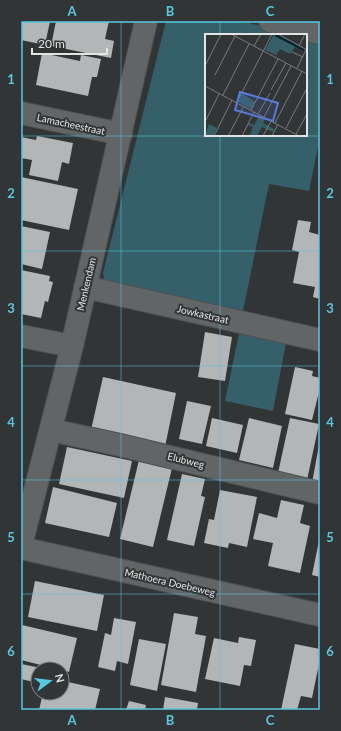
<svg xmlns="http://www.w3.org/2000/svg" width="341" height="731" viewBox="0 0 341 731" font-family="Lato,sans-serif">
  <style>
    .green { fill: #366069 }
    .building { fill: #b2b6b7 }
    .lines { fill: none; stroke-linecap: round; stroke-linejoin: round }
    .minor-casing { stroke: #4e5051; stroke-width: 24 }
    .minor { stroke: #616566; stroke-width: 22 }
    .grid { fill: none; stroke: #56c9e1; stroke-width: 1; stroke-opacity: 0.55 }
    .labels { text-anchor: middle; stroke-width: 4; stroke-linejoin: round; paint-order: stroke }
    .street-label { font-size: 10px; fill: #e3e5e5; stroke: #313535 }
    .inset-river { fill: none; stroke: #01252c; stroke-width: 2 }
    .inset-road { fill: none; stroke: #787b7b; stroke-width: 1 }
    .view { fill: #587bdc; fill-opacity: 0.15; stroke: #587bdc; stroke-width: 2 }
    .inset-edge { fill: none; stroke: #e3e5e5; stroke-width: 2 }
    .neatline { fill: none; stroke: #56c9e1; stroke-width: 1.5 }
    .grid-label { font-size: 13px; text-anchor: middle; font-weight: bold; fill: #56c9e1 }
  </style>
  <rect width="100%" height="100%" fill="#313535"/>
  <path class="green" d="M 166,21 L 240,21 L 300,35 L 206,35 L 206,135 L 306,135 L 306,36 L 320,40 L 320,137 L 309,191 L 269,184 L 242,316 L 105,282 L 103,273 Z
    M 239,334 L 286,343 L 273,411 L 225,401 Z"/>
  <path class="building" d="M 21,21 L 50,21 L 45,45 L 21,40 Z
    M 56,21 L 109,21 L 105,39 L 114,41 L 111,58 L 51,46 Z
    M 42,53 L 80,61 L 81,55 L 101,59 L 97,77 L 92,77 L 88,96 L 36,85 Z
    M 37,136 L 73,143 L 69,164 L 62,162 L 58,181 L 29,175 L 32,160 L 21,158 L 21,137 L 36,140 Z
    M 21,177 L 78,189 L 69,230 L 21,220 Z
    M 298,220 L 311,222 L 309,232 L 320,235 L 320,299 L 313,297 L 315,287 L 293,283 L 299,252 L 292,250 Z
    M 21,226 L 50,232 L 42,269 L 21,264 Z
    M 21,270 L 50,276 L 49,281 L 53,282 L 48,302 L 45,301 L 41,318 L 21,314 Z
    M 205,332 L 232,337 L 225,381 L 198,377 Z
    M 295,367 L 313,371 L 312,376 L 320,378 L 320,388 L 312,420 L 285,414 Z
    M 103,377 L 176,393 L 165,447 L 91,430 Z
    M 187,401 L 211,406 L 202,444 L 179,439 Z
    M 212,418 L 243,425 L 237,453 L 206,446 Z
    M 249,418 L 282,426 L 273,468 L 239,460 Z
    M 290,418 L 319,424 L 307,480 L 278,473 Z
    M 319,445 L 320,445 L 320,485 L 312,483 Z
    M 67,447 L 132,461 L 124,498 L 59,484 Z
    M 139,460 L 172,468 L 153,547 L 120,539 Z
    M 182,474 L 205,479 L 201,496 L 205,497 L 194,546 L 167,540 Z
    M 53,487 L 117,503 L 109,537 L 45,523 Z
    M 220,490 L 257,497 L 247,547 L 229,543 L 228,548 L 204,543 L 209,519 L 214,520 Z
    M 281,500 L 304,505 L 300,523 L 310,526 L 300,573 L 268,566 L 273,543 L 253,539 L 259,513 L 277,518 Z
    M 319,541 L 320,541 L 320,577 L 312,575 Z
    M 35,581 L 104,595 L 97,631 L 28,617 Z
    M 174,613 L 198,617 L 195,634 L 206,636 L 196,692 L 161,685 Z
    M 114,618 L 136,622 L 128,664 L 117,661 L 115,671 L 98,667 L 105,633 L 111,635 Z
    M 22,625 L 77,638 L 69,672 L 21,660 L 21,631 Z
    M 239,637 L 256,640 L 251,666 L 244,665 L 240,686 L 205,679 L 214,638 L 238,643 Z
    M 139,639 L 166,644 L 157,691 L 130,685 Z
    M 295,644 L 320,649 L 320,659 L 312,698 L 301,696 L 297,710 L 281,710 Z
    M 21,664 L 41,668 L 38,669 L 38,683 L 21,679 Z
    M 62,673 L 69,675 L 68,682 L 100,689 L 95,710 L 39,710 L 43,693 L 62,693 Z
    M 165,697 L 198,703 L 197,710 L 163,710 Z
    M 129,701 L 146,705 L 145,710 L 126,710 Z"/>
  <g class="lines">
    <defs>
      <path id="minor" d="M 270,21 L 320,33
        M 21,113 L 121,134
        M 85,287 L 320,340
        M 21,336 L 72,346
        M 51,430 L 120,445 L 320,493
        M 21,545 L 72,346 L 146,21
        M 21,548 L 320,615"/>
    </defs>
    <use href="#minor" class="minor-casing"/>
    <use href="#minor" class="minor"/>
  </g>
  <path class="grid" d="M 121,21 L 121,710M 220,21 L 220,35M 220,135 L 220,710M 21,136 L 320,136M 21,251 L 320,251M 21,366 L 320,366M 21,480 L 320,480M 21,594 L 320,594"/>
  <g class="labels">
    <g class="street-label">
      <text transform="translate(71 124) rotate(12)" y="4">Lamacheestraat</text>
      <text transform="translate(86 284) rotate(-77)" y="4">Menkendam</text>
      <text transform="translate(203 314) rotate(13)" y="4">Jowkastraat</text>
      <text transform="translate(186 460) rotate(14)" y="4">Elubweg</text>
      <text transform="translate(170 582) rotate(13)" y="4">Mathoera Doebeweg</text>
    </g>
  </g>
  <g transform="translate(205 34)">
    <rect width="102" height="102" fill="#313535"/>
    <path d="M 69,0 L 84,7 L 94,15 L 90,13 L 85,20 L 75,15 L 71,21 L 60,16 ZM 37,59 L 50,68 L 46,75 L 33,68 ZM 54,82 L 60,85 L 58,89 L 69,95 L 68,98 L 57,93 L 52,102 L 44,102 L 48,93 L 43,91 L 44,89 L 49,91 ZM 4,90 L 12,94 L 8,102 L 0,102 Z" fill="#366069"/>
    <path class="inset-river" d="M 70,1 L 99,16"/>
    <path class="inset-road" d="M 26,0 L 102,40M 73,0 L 102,16M 49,12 L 56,0M 94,12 L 100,0M 87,18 L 98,23M 0,32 L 16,0M 92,34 L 101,16M 10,41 L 30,2M 0,52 L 94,102M 66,56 L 81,29M 18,61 L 44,10M 32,68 L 67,0M 46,76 L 73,25M 53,80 L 65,59M 59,83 L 86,32M 0,88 L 14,60M 70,89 L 97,37M 81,94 L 102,54M 91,100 L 102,80M 9,102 L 27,66M 23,102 L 39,72M 37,102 L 49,78M 58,102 L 66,87M 67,102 L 73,90"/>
    <path class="view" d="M 35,58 L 73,69 L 68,87 L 30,76 Z"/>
    <rect width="102" height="102" class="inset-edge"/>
  </g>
  <rect width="341" height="731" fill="none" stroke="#313535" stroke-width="44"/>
  <g transform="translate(50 681) rotate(75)"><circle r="19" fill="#313535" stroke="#787b7b"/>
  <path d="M0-3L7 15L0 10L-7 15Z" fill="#56c9e1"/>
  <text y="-6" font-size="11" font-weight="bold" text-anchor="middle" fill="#e3e5e5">N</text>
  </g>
  <path d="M32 48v6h75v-6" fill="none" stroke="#e3e5e5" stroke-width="2"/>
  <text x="38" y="48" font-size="12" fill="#e3e5e5" stroke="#313535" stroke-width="3" paint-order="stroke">20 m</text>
  <rect x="22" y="22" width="297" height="687" class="neatline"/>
  <g class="grid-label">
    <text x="72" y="16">A</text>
    <text x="170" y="16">B</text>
    <text x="270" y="16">C</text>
    <text x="11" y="84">1</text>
    <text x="330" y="84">1</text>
    <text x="11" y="198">2</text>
    <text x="330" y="198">2</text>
    <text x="11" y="313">3</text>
    <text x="330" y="313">3</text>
    <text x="11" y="427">4</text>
    <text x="330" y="427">4</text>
    <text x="11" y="542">5</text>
    <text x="330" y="542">5</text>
    <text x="11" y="656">6</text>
    <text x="330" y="656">6</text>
    <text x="72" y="725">A</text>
    <text x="170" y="725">B</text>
    <text x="270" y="725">C</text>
  </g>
</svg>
